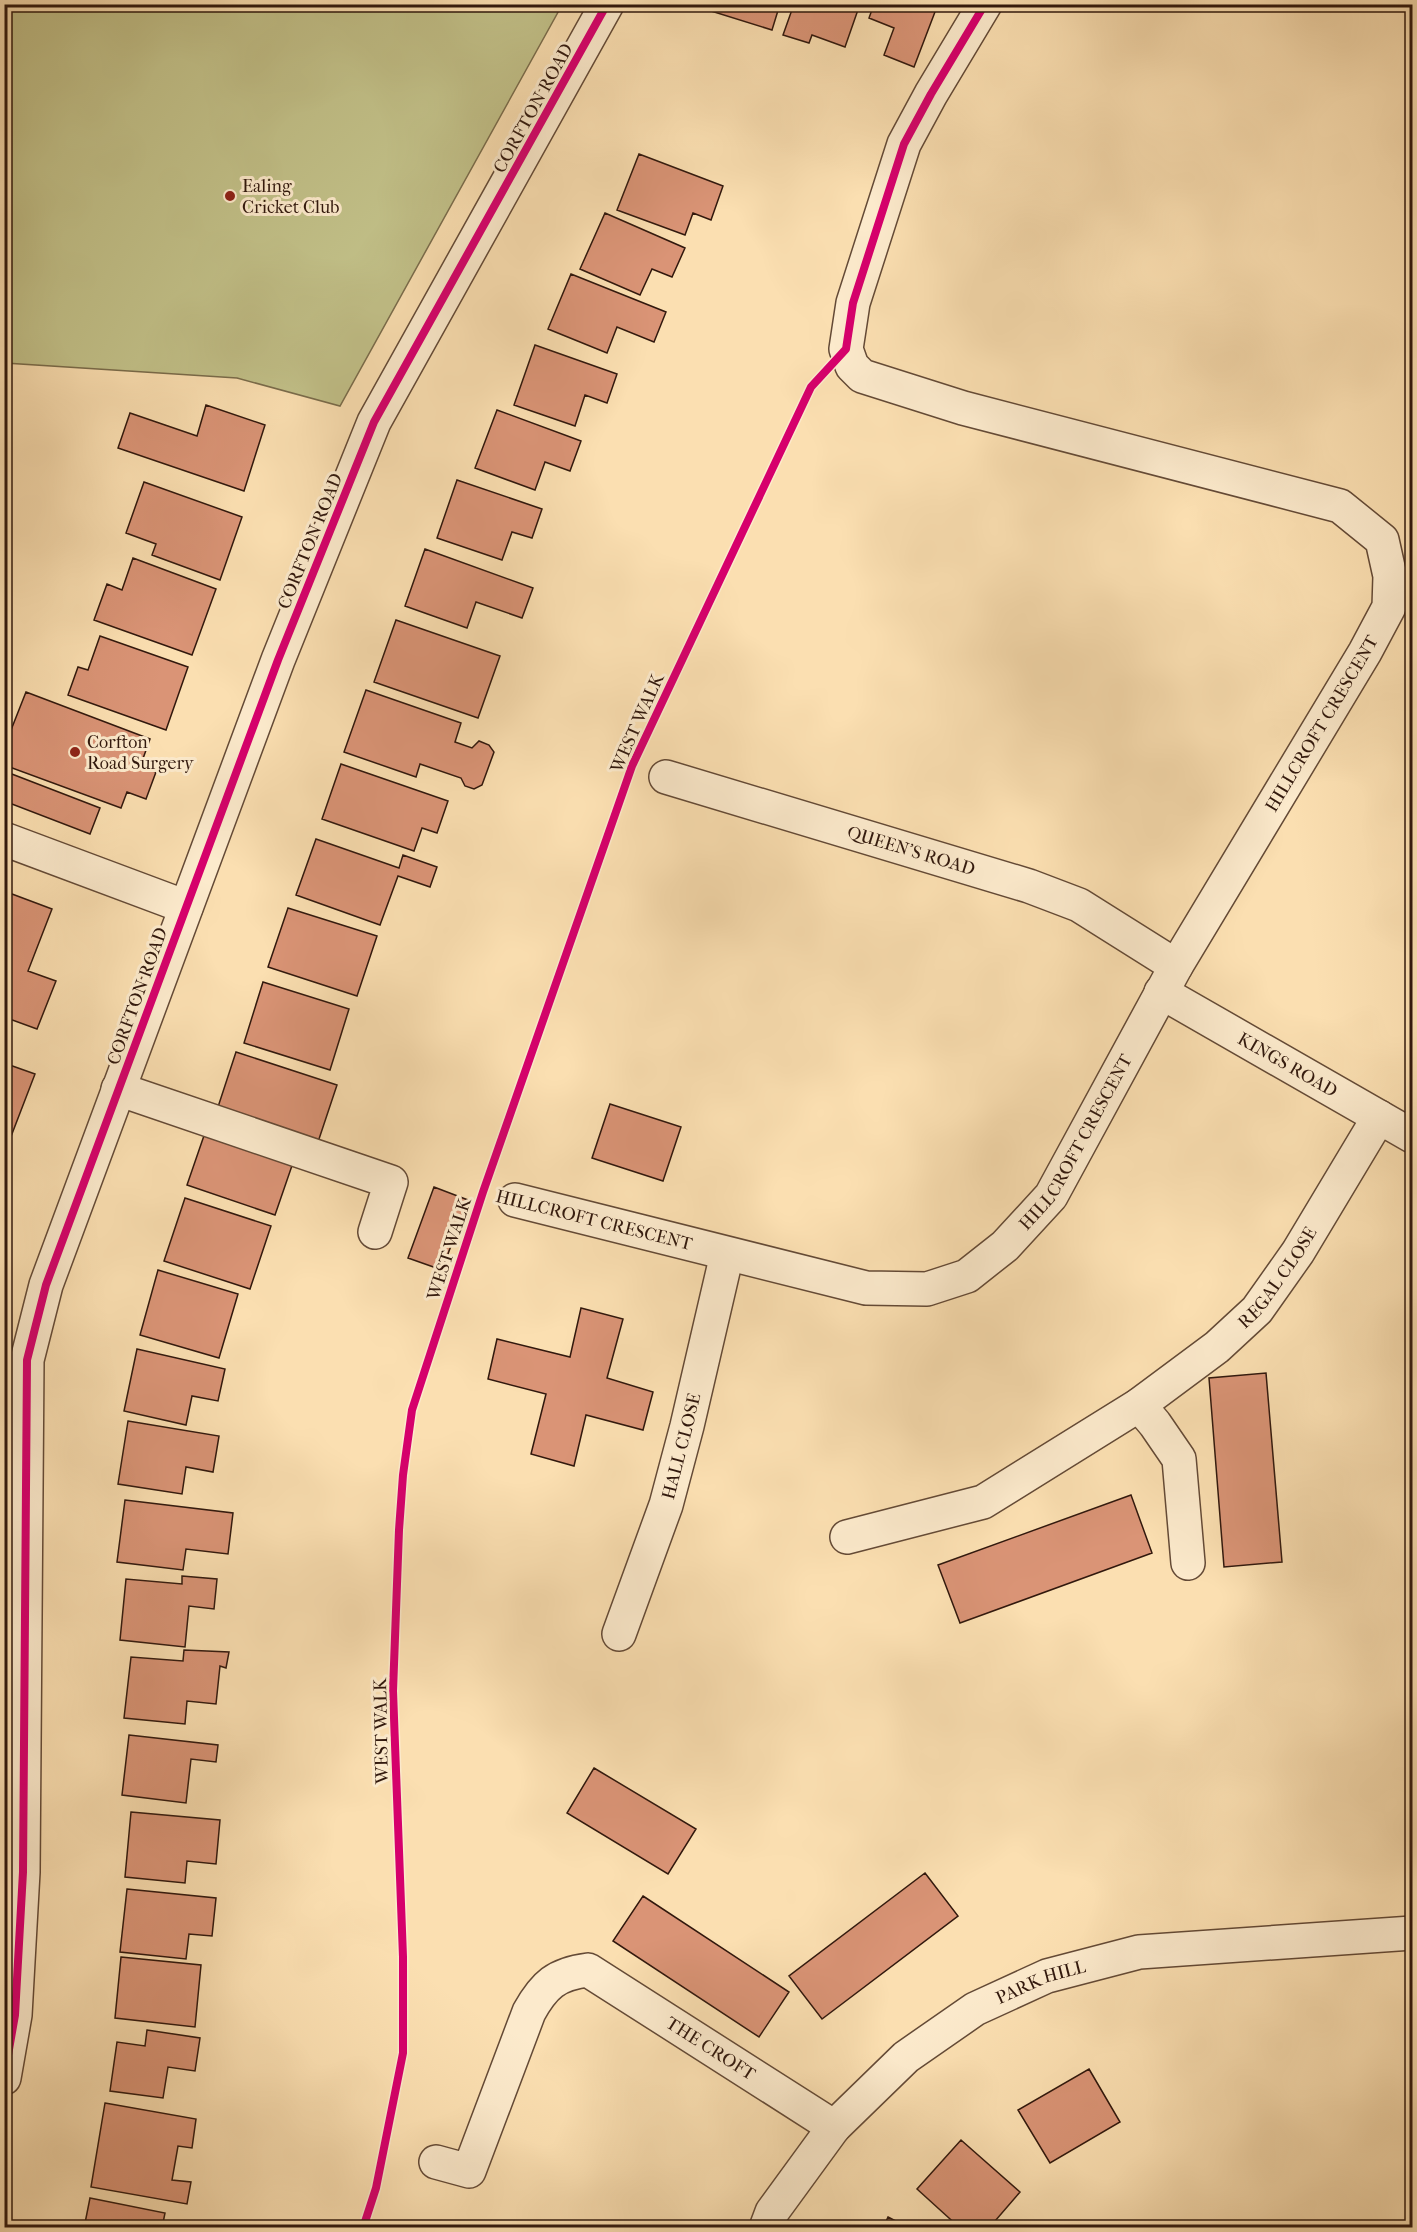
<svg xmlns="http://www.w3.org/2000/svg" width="1417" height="2232" viewBox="0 0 1417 2232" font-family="'IM FELL French Canon',serif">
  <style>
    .green { fill: #c2c189; stroke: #7a6c4b; stroke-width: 1.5 }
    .building { fill: #da9476; stroke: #31180d; stroke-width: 1.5 }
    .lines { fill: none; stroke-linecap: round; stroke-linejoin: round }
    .minor-casing { stroke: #644a36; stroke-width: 36 }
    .minor { stroke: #fceacc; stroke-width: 33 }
    .cycleway-casing { stroke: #fceacc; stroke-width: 11 }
    .cycleway { stroke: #d6006c; stroke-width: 8 }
    .poi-dot { fill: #8f2418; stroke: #fceacc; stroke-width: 2 }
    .labels { text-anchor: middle; stroke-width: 6; stroke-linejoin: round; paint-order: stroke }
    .street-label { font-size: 18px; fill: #31180d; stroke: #fceacc }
    .poi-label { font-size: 18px; fill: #31180d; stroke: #fceacc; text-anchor: start }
  </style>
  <rect width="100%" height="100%" fill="#fbdfb1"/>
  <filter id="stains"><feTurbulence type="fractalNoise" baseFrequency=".00333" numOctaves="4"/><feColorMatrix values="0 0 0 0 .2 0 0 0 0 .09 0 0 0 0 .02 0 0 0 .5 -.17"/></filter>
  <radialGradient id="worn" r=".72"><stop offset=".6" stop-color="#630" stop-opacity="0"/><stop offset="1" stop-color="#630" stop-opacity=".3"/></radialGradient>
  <path class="green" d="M 4,5 L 5,4 L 562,5 L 340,406 L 237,378 L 5,363 Z"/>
  <path class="building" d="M 713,4 L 780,4 L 772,30 L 711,11 Z
    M 794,4 L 860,4 L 845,47 L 812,35 L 809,43 L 783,35 Z
    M 874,4 L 938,4 L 914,67 L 884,55 L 894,28 L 869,18 Z
    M 639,154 L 723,186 L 711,220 L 693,213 L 685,235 L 617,210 Z
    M 605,213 L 685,248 L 672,277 L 652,269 L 640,295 L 580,269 Z
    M 571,274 L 666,312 L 654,342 L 617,327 L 607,353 L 548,329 Z
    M 535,345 L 617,374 L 607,403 L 585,395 L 575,426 L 514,405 Z
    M 206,405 L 265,425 L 244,491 L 118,448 L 130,413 L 197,436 Z
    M 497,410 L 581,441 L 570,471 L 545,462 L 535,490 L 475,468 Z
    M 457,480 L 542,509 L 532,538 L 512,532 L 502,560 L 437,538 Z
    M 144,482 L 242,517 L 220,580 L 152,555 L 156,544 L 126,533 Z
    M 425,549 L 533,588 L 522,618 L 476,602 L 467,628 L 405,606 Z
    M 133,558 L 216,589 L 192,655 L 94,620 L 107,584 L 122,590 Z
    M 396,620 L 500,656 L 478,718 L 374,682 Z
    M 100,636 L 188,667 L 166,730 L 68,695 L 78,667 L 88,670 Z
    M 366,690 L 461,723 L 455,742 L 472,748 L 479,741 L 489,745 L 494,752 L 482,785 L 474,789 L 465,786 L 461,778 L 420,764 L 416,777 L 344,752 Z
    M 26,692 L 150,739 L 140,767 L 156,772 L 146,799 L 127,792 L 121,808 L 4,765 L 4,727 L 11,730 Z
    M 341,764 L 448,801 L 437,833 L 422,828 L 414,851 L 322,819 Z
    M 4,771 L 100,808 L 90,834 L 4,801 Z
    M 316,839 L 399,868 L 403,855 L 437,867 L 430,887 L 398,876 L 380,925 L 296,895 Z
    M 4,891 L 52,909 L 28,971 L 56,981 L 37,1029 L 4,1017 Z
    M 288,908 L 377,936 L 357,996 L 268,967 Z
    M 263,982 L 349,1009 L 330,1070 L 244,1043 Z
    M 236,1052 L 337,1085 L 317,1145 L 216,1113 Z
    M 4,1063 L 35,1074 L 10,1139 L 4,1137 Z
    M 610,1104 L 681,1127 L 663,1181 L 592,1158 Z
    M 208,1124 L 296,1154 L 275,1215 L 187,1185 Z
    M 434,1187 L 468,1200 L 442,1270 L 408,1258 Z
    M 185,1198 L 271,1226 L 250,1289 L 164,1261 Z
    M 158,1270 L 238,1294 L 219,1358 L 140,1335 Z
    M 581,1308 L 623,1319 L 607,1378 L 653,1392 L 643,1430 L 586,1415 L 574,1466 L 531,1454 L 546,1394 L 488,1379 L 497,1339 L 570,1357 Z
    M 137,1349 L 225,1369 L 218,1401 L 192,1396 L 186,1425 L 124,1411 Z
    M 1266,1373 L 1282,1562 L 1224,1567 L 1209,1378 Z
    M 128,1421 L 219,1436 L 213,1472 L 186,1467 L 182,1494 L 118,1484 Z
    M 1131,1495 L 1152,1553 L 960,1623 L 938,1565 Z
    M 125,1500 L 233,1513 L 228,1554 L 186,1549 L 183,1570 L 117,1562 Z
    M 182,1576 L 217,1579 L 214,1609 L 189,1606 L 185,1647 L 120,1640 L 126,1579 L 182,1584 Z
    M 184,1650 L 229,1652 L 226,1668 L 220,1666 L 216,1704 L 187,1701 L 185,1724 L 124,1718 L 131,1657 L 183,1661 Z
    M 129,1735 L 218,1745 L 216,1762 L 191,1759 L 186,1803 L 122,1795 Z
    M 594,1768 L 696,1829 L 668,1874 L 567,1813 Z
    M 131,1812 L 220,1820 L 216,1864 L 187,1861 L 185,1883 L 125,1877 Z
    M 925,1873 L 958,1916 L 822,2019 L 789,1976 Z
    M 127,1889 L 216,1898 L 212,1936 L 189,1934 L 186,1959 L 120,1952 Z
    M 643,1896 L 789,1992 L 759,2037 L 613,1941 Z
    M 121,1957 L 201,1965 L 195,2027 L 115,2018 Z
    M 147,2030 L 200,2038 L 195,2071 L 168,2067 L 163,2098 L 110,2091 L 117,2042 L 145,2046 Z
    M 1089,2069 L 1120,2122 L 1050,2163 L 1018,2110 Z
    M 105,2103 L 196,2119 L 192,2148 L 178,2146 L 172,2180 L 191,2182 L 187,2204 L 91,2187 Z
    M 961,2140 L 1020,2192 L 989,2228 L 960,2228 L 917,2189 Z
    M 90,2198 L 165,2213 L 162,2228 L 84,2228 Z
    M 888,2217 L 909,2228 L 883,2228 Z"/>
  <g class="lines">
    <defs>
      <g id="minor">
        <path id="s1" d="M 666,777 L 1029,886 L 1079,905 L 1176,966"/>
        <path d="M 4,839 L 186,907"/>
        <path id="s2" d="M 1161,992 L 1412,1136"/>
        <path d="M 118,1089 L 391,1182 L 375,1232"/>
        <path id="s3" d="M 515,1200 L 866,1288 L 927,1289 L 967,1276 L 1005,1246 L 1051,1196 L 1176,966 L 1365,652 L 1389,607 L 1390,576 L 1382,540 L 1340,506 L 963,408 L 862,376 L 852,366 L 846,349 L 853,303 L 904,144 L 931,94 L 985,4"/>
        <path d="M 1139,1405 L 1155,1424 L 1179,1459 L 1188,1563"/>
        <path id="s4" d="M 847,1537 L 983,1502 L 1139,1405 L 1217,1347 L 1257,1310 L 1298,1252 L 1379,1117"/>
        <path id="s5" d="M 619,1634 L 666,1505 L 687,1426 L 727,1254"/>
        <path d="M 4,2078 L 15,2015 L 23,1872 L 27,1360 L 46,1285 L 278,660 L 374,422 L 607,4"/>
        <path id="s6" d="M 436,2162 L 469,2171 L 529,2012 C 544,1985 556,1974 588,1970 L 834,2127"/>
        <path id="s7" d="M 766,2228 L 772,2212 L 834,2127 L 906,2057 L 975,2009 L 1047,1976 L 1139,1952 L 1412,1933"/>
      </g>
    </defs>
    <use href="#minor" class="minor-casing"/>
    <use href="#minor" class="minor"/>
    <defs>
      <path id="cycleway" d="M 4,2078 L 15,2015 L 23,1872 L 27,1360 L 46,1285 L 278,660 L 374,422 L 607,4
        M 363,2228 L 376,2188 L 403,2053 L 403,1957 L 393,1691 L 399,1530 L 403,1475 L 412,1410 L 483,1192 L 632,766 L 811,387 L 846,349 L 853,303 L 904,144 L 931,94 L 985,4"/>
    </defs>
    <use href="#cycleway" class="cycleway-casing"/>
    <use href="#cycleway" class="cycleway"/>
  </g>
  <g class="poi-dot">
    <circle cx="230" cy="196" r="6"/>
    <circle cx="75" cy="752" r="6"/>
  </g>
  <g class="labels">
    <g class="street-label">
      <text transform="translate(533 108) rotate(-61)" y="6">CORFTON ROAD</text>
      <text transform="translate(310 541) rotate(-68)" y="6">CORFTON ROAD</text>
      <text transform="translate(637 723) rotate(-66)" y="6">WEST WALK</text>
      <text dy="6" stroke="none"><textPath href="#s3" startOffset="1126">HILLCROFT CRESCENT</textPath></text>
      <text dy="6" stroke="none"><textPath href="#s1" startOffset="256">QUEEN'S ROAD</textPath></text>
      <text transform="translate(137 996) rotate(-70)" y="6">CORFTON ROAD</text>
      <text dy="6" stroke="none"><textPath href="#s2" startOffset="146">KINGS ROAD</textPath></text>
      <text dy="6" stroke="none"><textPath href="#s3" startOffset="640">HILLCROFT CRESCENT</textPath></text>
      <text transform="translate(594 1220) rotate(14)" y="6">HILLCROFT CRESCENT</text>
      <text transform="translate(449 1249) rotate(-72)" y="6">WEST WALK</text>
      <text dy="6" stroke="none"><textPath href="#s4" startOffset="514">REGAL CLOSE</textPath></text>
      <text dy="6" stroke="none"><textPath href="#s5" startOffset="198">HALL CLOSE</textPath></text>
      <text transform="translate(381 1731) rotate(-91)" y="6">WEST WALK</text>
      <text dy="6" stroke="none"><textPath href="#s7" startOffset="378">PARK HILL</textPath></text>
      <text dy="6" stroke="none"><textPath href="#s6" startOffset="426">THE CROFT</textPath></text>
    </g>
    <g class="poi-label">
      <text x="242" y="192">Ealing<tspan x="242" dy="21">Cricket Club</tspan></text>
      <text x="87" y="748">Corfton<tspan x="87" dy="21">Road Surgery</tspan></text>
    </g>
  </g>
  <rect width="1417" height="2232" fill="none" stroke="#fbdfb1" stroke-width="24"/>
  <rect x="6" y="6" width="1405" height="2220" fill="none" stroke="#31180d" stroke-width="3"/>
  <rect x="12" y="12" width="1393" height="2208" fill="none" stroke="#31180d" stroke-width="1.5"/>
  <rect width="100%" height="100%" filter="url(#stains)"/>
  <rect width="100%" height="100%" fill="url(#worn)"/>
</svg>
